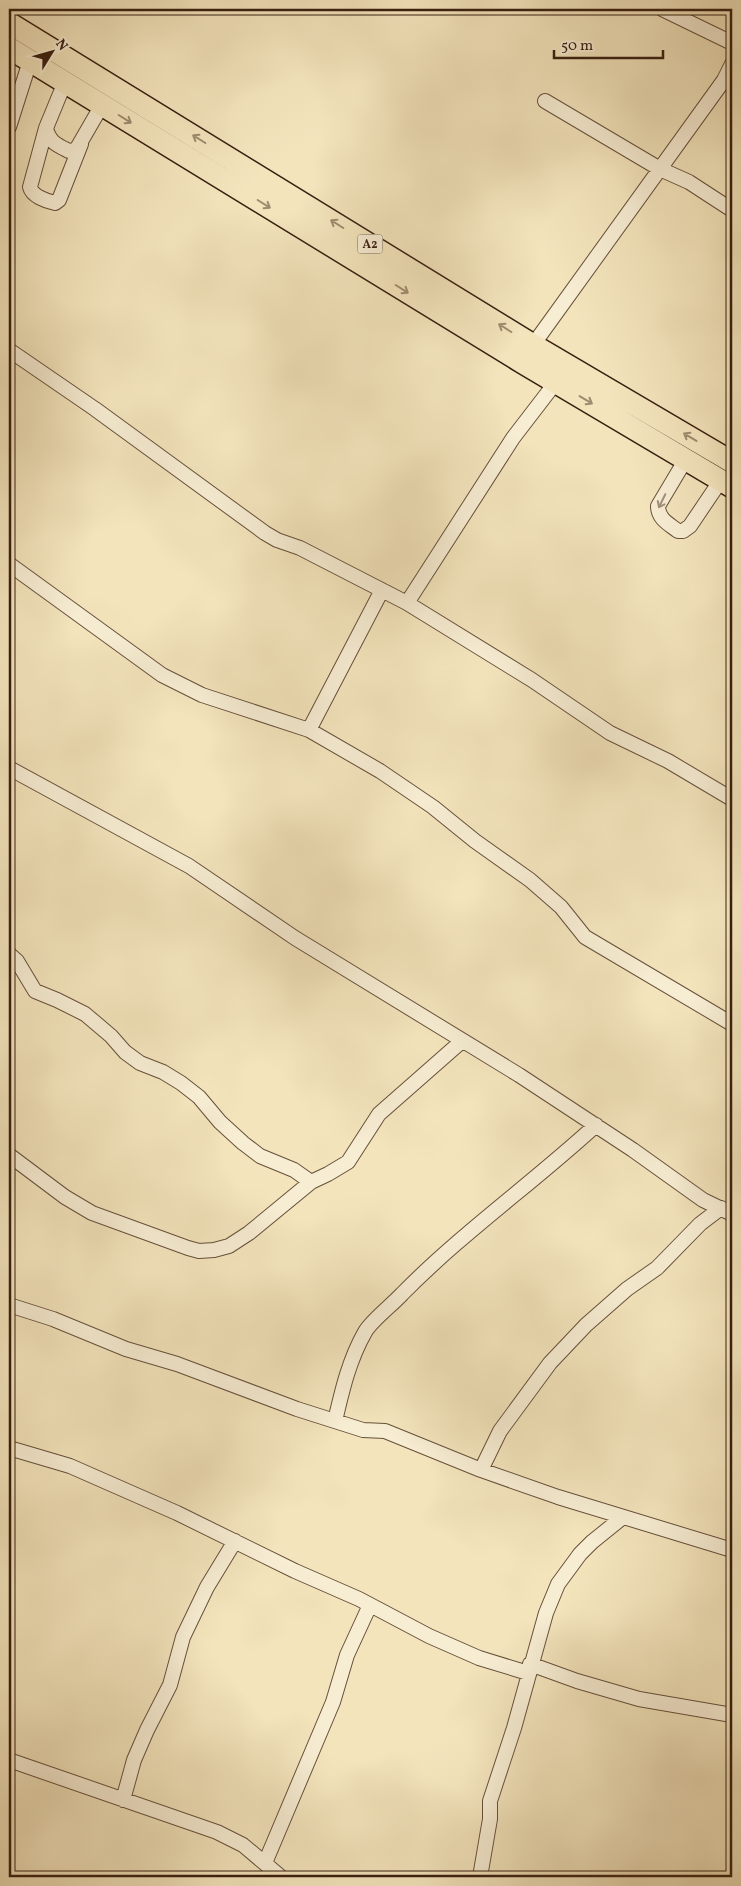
<svg xmlns="http://www.w3.org/2000/svg" width="741" height="1886" viewBox="0 0 741 1886" font-family="Vollkorn,serif">
  <style>
    .lines { fill: none; stroke-linecap: round; stroke-linejoin: round }
    .minor-casing { stroke: #67503b; stroke-width: 16 }
    .highway-casing { stroke: #381f10; stroke-width: 24 }
    .minor { stroke: #f7edd3; stroke-width: 14 }
    .highway { stroke: #f3e4bc; stroke-width: 21 }
    .oneway { stroke: #9f8b6f }
    .oneway2 { stroke: #a1907b }
    .labels { text-anchor: middle; stroke-width: 5; stroke-linejoin: round; paint-order: stroke }
    .shield { fill: #f7edd3; stroke: #715d4a; stroke-width: 1 }
    .shield-label { font-size: 12px; font-weight: bold; fill: #381f10 }
  </style>
  <rect width="100%" height="100%" fill="#f3e4bc"/>
  <filter id="stains"><feTurbulence type="fractalNoise" baseFrequency=".004" numOctaves="4"/><feColorMatrix values="0 0 0 0 .2 0 0 0 0 .09 0 0 0 0 .02 0 0 0 .5 -.17"/></filter>
  <radialGradient id="worn" r=".72"><stop offset=".6" stop-color="#630" stop-opacity="0"/><stop offset="1" stop-color="#630" stop-opacity=".3"/></radialGradient>
  <g class="lines">
    <defs>
      <path id="minor" d="M 662,9 L 732,43
        M 65,82 L 46,128 C 49,142 57,145 69,151 L 76,150 L 102,105
        M 545,101 L 660,169 L 689,182 L 732,210
        M 9,127 L 30,61
        M 46,128 L 30,187 C 32,196 46,201 55,203 L 59,200 L 81,144
        M 533,345 L 724,80 L 732,64
        M 9,350 L 95,409 L 265,533 L 277,540 L 300,548 L 407,603 L 532,680 L 610,733 L 668,761 L 732,799
        M 686,459 L 658,506 C 658,519 669,524 678,531 L 683,531 L 690,526 L 721,480
        M 9,564 L 162,675 L 202,695 L 309,730 L 380,771 L 433,807 L 475,841 L 530,880 L 561,907 L 585,937 L 732,1024
        M 407,603 L 513,438 L 556,382
        M 309,730 L 382,590
        M 9,768 L 189,866 L 295,938 L 519,1075 L 633,1150 L 703,1200 L 732,1214
        M 9,954 L 17,961 L 35,991 L 57,1000 L 85,1014 L 111,1036 L 125,1052 L 140,1063 L 163,1072 L 181,1083 L 199,1097 L 220,1122 L 243,1143 L 260,1156 L 294,1170 L 311,1182
        M 9,1155 L 65,1197 L 92,1213 L 188,1248 L 199,1251 L 214,1250 L 229,1246 L 249,1233 L 311,1182 L 328,1174 L 348,1162 L 379,1114 L 462,1041
        M 9,1305 L 53,1319 L 126,1349 L 177,1364 L 297,1409 L 363,1430 L 385,1431 L 481,1470 L 558,1497 L 732,1550
        M 335,1421 C 342,1391 349,1360 365,1332 C 371,1321 392,1305 402,1294 C 462,1233 533,1183 596,1125
        M 9,1448 L 70,1466 L 177,1513 L 295,1571 L 359,1599 L 429,1636 L 479,1658 L 528,1673
        M 481,1470 L 500,1431 L 550,1363 L 586,1325 L 627,1289 L 657,1268 L 700,1224 L 721,1208
        M 530,1664 L 577,1681 L 639,1699 L 732,1715
        M 9,1760 L 217,1832 L 243,1845 L 281,1877
        M 123,1800 L 134,1760 L 147,1730 L 170,1685 L 183,1637 L 207,1587 L 235,1541
        M 265,1863 L 333,1702 L 347,1655 L 370,1605
        M 480,1877 L 490,1819 L 490,1801 L 514,1728 L 546,1613 L 558,1584 L 580,1554 L 592,1542 L 623,1517"/>
      <path id="highway" d="M 9,23 L 533,345 L 732,462
        M 9,48 L 523,363 L 732,487"/>
    </defs>
    <use href="#minor" class="minor-casing"/>
    <use href="#highway" class="highway-casing"/>
    <use href="#minor" class="minor"/>
    <use href="#highway" class="highway"/>
  </g>
  <defs><path id="oneway-shaft" d="M-6 0H5M1.5-3L5.5 0L1.5 3" fill="none" stroke-width="1.6" stroke-linecap="round" stroke-linejoin="round" transform="scale(1.25)"/></defs>
  <g class="oneway">
    <use href="#oneway-shaft" transform="translate(125 119) rotate(32)"/>
    <use href="#oneway-shaft" transform="translate(199 139) rotate(-148)"/>
    <use href="#oneway-shaft" transform="translate(264 204) rotate(32)"/>
    <use href="#oneway-shaft" transform="translate(337 224) rotate(-148)"/>
    <use href="#oneway-shaft" transform="translate(402 289) rotate(32)"/>
    <use href="#oneway-shaft" transform="translate(505 328) rotate(-148)"/>
    <use href="#oneway-shaft" transform="translate(586 400) rotate(31)"/>
    <use href="#oneway-shaft" transform="translate(690 437) rotate(-149)"/>
  </g>
  <use class="oneway2" href="#oneway-shaft" transform="translate(662 501) rotate(116)"/>
  <g class="labels">
    <rect class="shield" x="357.5" y="234.5" width="25" height="19" rx="4"/>
    <g class="shield-label">
      <text x="370" y="248">A2</text>
    </g>
  </g>
  <rect width="741" height="1886" fill="none" stroke="#f3e4bc" stroke-width="30"/>
  <rect x="10" y="10" width="721" height="1866" fill="none" stroke="#381f10" stroke-width="2.5"/>
  <rect x="15" y="15" width="711" height="1856" fill="none" stroke="#381f10"/>
  <g transform="translate(52 52) rotate(53)" stroke="#f7edd3" stroke-width="4" paint-order="stroke">
  <path d="M0-4L9 19L0 12L-9 19Z" fill="#381f10"/>
  <text y="-8" font-size="14" font-weight="bold" text-anchor="middle" fill="#381f10">N</text>
  </g>
  <path d="M554 50v8h109v-8" fill="none" stroke="#381f10" stroke-width="2.5"/>
  <text x="561" y="50" font-size="15" fill="#381f10" stroke="#f7edd3" stroke-width="4" paint-order="stroke">50 m</text>
  <rect width="100%" height="100%" filter="url(#stains)"/>
  <rect width="100%" height="100%" fill="url(#worn)"/>
</svg>
